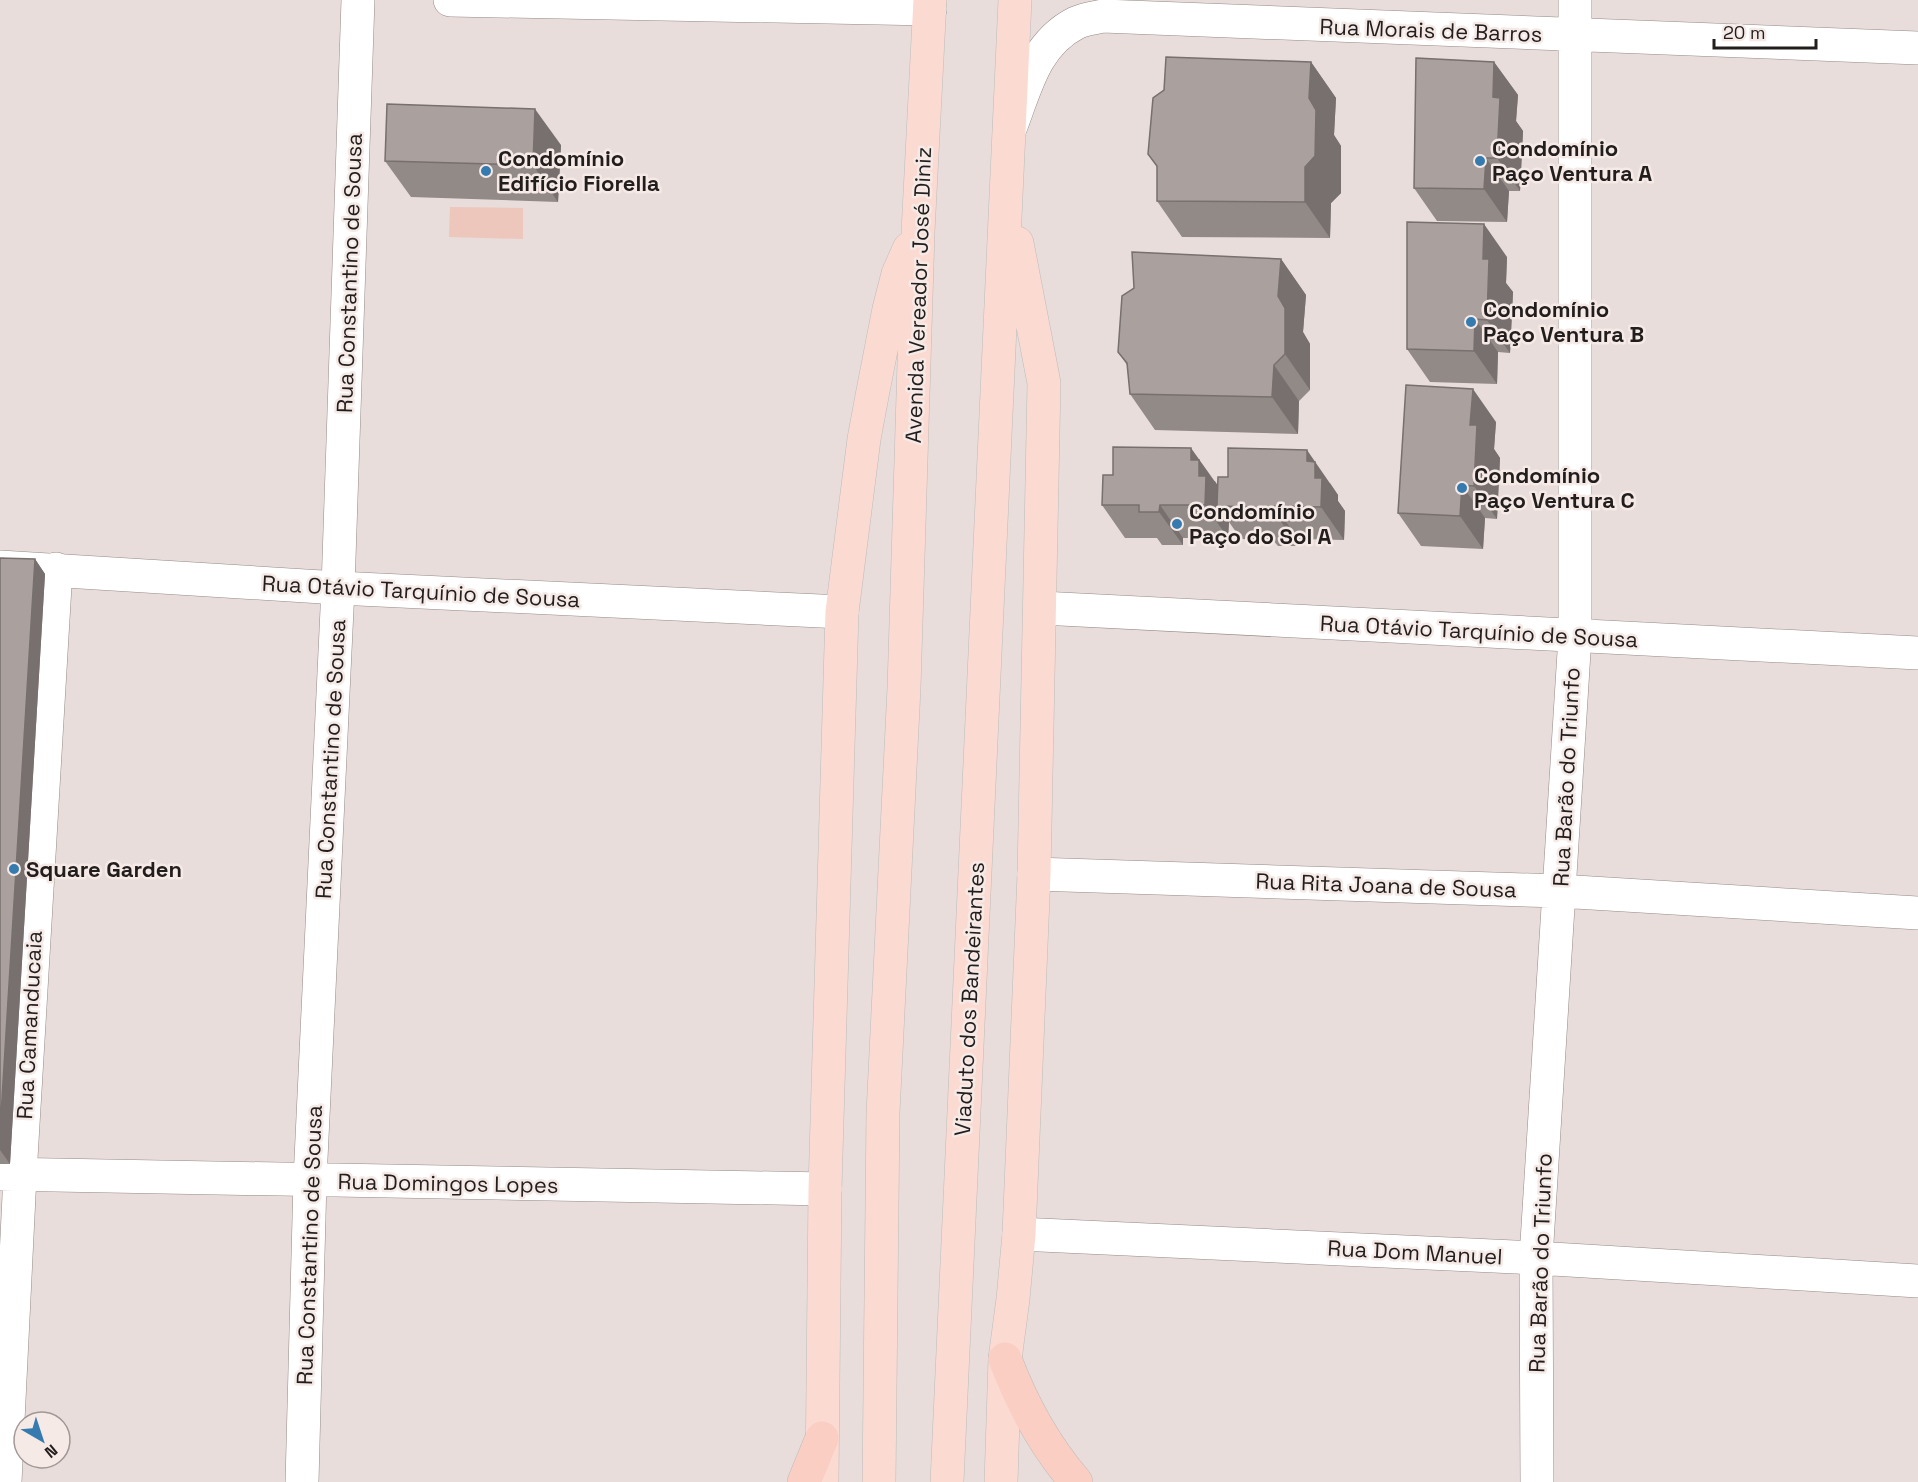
<svg xmlns="http://www.w3.org/2000/svg" width="1918" height="1482" viewBox="0 0 1918 1482" font-family="'Space Grotesk',sans-serif">
  <style>
    .green { fill: #edc6bc }
    .lines { fill: none; stroke-linecap: round; stroke-linejoin: round }
    .minor-casing { stroke: #948a87; stroke-width: 34 }
    .tertiary-casing { stroke: #948a87; stroke-width: 34 }
    .primary-casing { stroke: #bdbcbb; stroke-width: 34 }
    .trunk-casing { stroke: #bdbcbb; stroke-width: 34 }
    .minor { stroke: #fff; stroke-width: 33 }
    .tertiary { stroke: #fff; stroke-width: 33 }
    .primary { stroke: #fbdad2; stroke-width: 33 }
    .trunk { stroke: #facec3; stroke-width: 33 }
    .wall { fill: #928a87 }
    .shaded-wall { fill: #77706e }
    .building { fill: #aaa09d; stroke: #77706e; stroke-width: 1.5 }
    .poi-dot { fill: #357bb0; stroke: #f6eae7; stroke-width: 2 }
    .labels { text-anchor: middle; stroke-width: 5; stroke-linejoin: round; paint-order: stroke }
    .street-label { font-size: 22px; fill: #221e1d; stroke: #f6eae7 }
    .poi-label { font-size: 22px; font-weight: bold; fill: #221e1d; stroke: #f6eae7; text-anchor: start }
  </style>
  <rect width="100%" height="100%" fill="#e8ddda"/>
  <path class="green" d="M 450,207 L 523,208 L 523,239 L 449,237 Z"/>
  <g class="lines">
    <defs>
      <path id="minor" d="M 450,0 L 930,9
        M 1011,126 C 1026,87 1035,44 1076,23 C 1084,19 1094,18 1103,16 L 1918,48
        M 1041,608 L 1918,653
        M 1034,874 L 1559,891 L 1918,913
        M 0,1174 L 825,1189
        M 1019,1234 L 1536,1258 L 1918,1281
        M 5,1482 L 20,1175 L 56,569
        M 302,1482 L 310,1180 L 338,588 L 358,0
        M 1537,1482 L 1536,1258 L 1575,636 L 1575,0"/>
      <path id="tertiary" d="M 0,567 L 338,588 L 842,612"/>
      <path id="primary" d="M 822,1482 L 825,1189 L 842,612 L 864,439 L 872,396 L 889,309 L 898,274 L 909,249
        M 879,1482 L 883,1113 L 904,688 L 918,232 L 930,0
        M 947,1482 L 1015,0
        M 1001,1482 L 1005,1359 L 1013,1299 L 1019,1234 L 1034,874 L 1044,383 L 1017,243"/>
      <path id="trunk" d="M 1005,1359 C 1022,1404 1044,1445 1076,1482
        M 804,1482 L 822,1438"/>
    </defs>
    <use href="#minor" class="minor-casing"/>
    <use href="#tertiary" class="tertiary-casing"/>
    <use href="#primary" class="primary-casing"/>
    <use href="#trunk" class="trunk-casing"/>
    <use href="#minor" class="minor"/>
    <use href="#tertiary" class="tertiary"/>
    <use href="#primary" class="primary"/>
    <use href="#trunk" class="trunk"/>
  </g>
  <path class="wall" d="M 1311,62 L 1336,98 L 1334,135 L 1341,146 L 1341,193 L 1331,203 L 1330,238 L 1182,237 L 1157,201 L 1157,167 L 1148,154 Z
    M 1494,62 L 1518,95 L 1516,121 L 1523,131 L 1520,191 L 1509,191 L 1507,222 L 1437,221 L 1414,188 Z
    M 561,145 L 558,202 L 411,197 L 385,161 Z
    M 1507,257 L 1506,283 L 1513,292 L 1510,353 L 1498,352 L 1497,384 L 1430,382 L 1407,349 Z
    M 1281,259 L 1306,295 L 1303,332 L 1310,344 L 1310,390 L 1299,401 L 1298,434 L 1155,430 L 1130,394 L 1127,365 L 1118,352 Z
    M 1496,422 L 1494,449 L 1500,458 L 1497,519 L 1485,518 L 1483,549 L 1421,546 L 1398,513 Z
    M 1215,481 L 1218,486 L 1330,483 L 1338,495 L 1338,501 L 1345,511 L 1344,540 L 1298,539 L 1298,546 L 1278,546 L 1273,540 L 1241,539 L 1229,522 L 1228,538 L 1183,538 L 1183,545 L 1162,545 L 1157,538 L 1125,538 L 1102,505 Z
    M 0,558 L 35,559 L 45,574 L 10,1164 L 0,1164 Z"/>
  <path class="shaded-wall" d="M 1311,62 L 1336,98 L 1334,135 L 1341,146 L 1341,193 L 1331,203 L 1330,238 L 1305,202 L 1305,167 Z
    M 1494,62 L 1518,95 L 1516,121 L 1523,131 L 1520,191 L 1497,158 L 1493,97 Z
    M 535,109 L 561,145 L 558,202 L 533,165 Z
    M 1486,158 L 1509,191 L 1507,222 L 1484,189 Z
    M 1484,224 L 1507,257 L 1506,283 L 1513,292 L 1510,353 L 1487,320 L 1483,259 Z
    M 1281,259 L 1306,295 L 1303,332 L 1310,344 L 1310,390 L 1285,354 L 1278,296 Z
    M 1475,319 L 1498,352 L 1497,384 L 1474,351 Z
    M 1274,365 L 1299,401 L 1298,434 L 1272,397 Z
    M 1473,389 L 1496,422 L 1494,449 L 1500,458 L 1497,519 L 1474,486 L 1470,425 Z
    M 1191,448 L 1223,493 L 1217,506 L 1229,522 L 1228,538 L 1205,505 L 1199,476 L 1191,460 Z
    M 1307,450 L 1338,495 L 1338,501 L 1345,511 L 1344,540 L 1321,507 L 1315,478 L 1307,461 Z
    M 1462,485 L 1485,518 L 1483,549 L 1460,516 Z
    M 1160,505 L 1183,538 L 1183,545 L 1159,512 Z
    M 1275,506 L 1298,539 L 1298,546 L 1275,513 Z
    M 35,559 L 45,574 L 10,1164 L 0,1150 L 0,1132 Z"/>
  <path class="building" d="M 1166,57 L 1311,62 L 1309,98 L 1316,110 L 1315,156 L 1305,167 L 1305,202 L 1157,201 L 1157,166 L 1148,154 L 1153,98 L 1164,90 Z
    M 1416,58 L 1494,62 L 1493,97 L 1500,98 L 1497,158 L 1486,158 L 1484,189 L 1414,188 Z
    M 387,104 L 535,109 L 533,165 L 385,161 Z
    M 1407,222 L 1484,224 L 1483,259 L 1489,259 L 1487,320 L 1475,319 L 1474,351 L 1407,349 Z
    M 1132,252 L 1281,259 L 1278,296 L 1285,308 L 1285,354 L 1274,365 L 1272,397 L 1130,394 L 1127,363 L 1118,352 L 1122,296 L 1134,288 Z
    M 1406,385 L 1473,389 L 1470,425 L 1477,425 L 1474,486 L 1462,485 L 1460,516 L 1398,513 Z
    M 1113,447 L 1191,448 L 1191,460 L 1199,460 L 1199,476 L 1206,476 L 1205,505 L 1160,505 L 1159,512 L 1139,512 L 1139,505 L 1102,505 L 1103,475 L 1113,475 Z
    M 1228,448 L 1307,450 L 1307,461 L 1315,462 L 1315,478 L 1322,478 L 1321,507 L 1275,506 L 1275,513 L 1254,513 L 1255,507 L 1217,506 L 1218,477 L 1228,477 Z
    M 0,558 L 35,559 L 0,1132 Z"/>
  <g class="poi-dot">
    <circle cx="1480" cy="161" r="6"/>
    <circle cx="486" cy="171" r="6"/>
    <circle cx="1471" cy="322" r="6"/>
    <circle cx="1462" cy="488" r="6"/>
    <circle cx="1177" cy="524" r="6"/>
    <circle cx="14" cy="869" r="6"/>
  </g>
  <g class="labels">
    <g class="street-label">
      <text transform="translate(1431 30) rotate(2)" y="8">Rua Morais de Barros</text>
      <text transform="translate(349 273) rotate(-88)" y="8">Rua Constantino de Sousa</text>
      <text transform="translate(918 295) rotate(-88)" y="8">Avenida Vereador José Diniz</text>
      <text transform="translate(421 591) rotate(3)" y="8">Rua Otávio Tarquínio de Sousa</text>
      <text transform="translate(1479 631) rotate(3)" y="8">Rua Otávio Tarquínio de Sousa</text>
      <text transform="translate(330 759) rotate(-87)" y="8">Rua Constantino de Sousa</text>
      <text transform="translate(1566 777) rotate(-87)" y="8">Rua Barão do Triunfo</text>
      <text transform="translate(1386 885) rotate(2)" y="8">Rua Rita Joana de Sousa</text>
      <text transform="translate(969 999) rotate(-87)" y="8">Viaduto dos Bandeirantes</text>
      <text transform="translate(29 1025) rotate(-87)" y="8">Rua Camanducaia</text>
      <text transform="translate(448 1183) rotate(1)" y="8">Rua Domingos Lopes</text>
      <text transform="translate(309 1245) rotate(-88)" y="8">Rua Constantino de Sousa</text>
      <text transform="translate(1415 1252) rotate(3)" y="8">Rua Dom Manuel</text>
      <text transform="translate(1540 1263) rotate(-88)" y="8">Rua Barão do Triunfo</text>
    </g>
    <g class="poi-label">
      <text x="1492" y="156">Condomínio<tspan x="1492" dy="25">Paço Ventura A</tspan></text>
      <text x="498" y="166">Condomínio<tspan x="498" dy="25">Edifício Fiorella</tspan></text>
      <text x="1483" y="317">Condomínio<tspan x="1483" dy="25">Paço Ventura B</tspan></text>
      <text x="1474" y="483">Condomínio<tspan x="1474" dy="25">Paço Ventura C</tspan></text>
      <text x="1189" y="519">Condomínio<tspan x="1189" dy="25">Paço do Sol A</tspan></text>
      <text x="26" y="877">Square Garden</text>
    </g>
  </g>
  <g transform="translate(42 1440) rotate(141)"><circle r="28" fill="#f6eae7" stroke="#a19896" stroke-width="1.5"/>
  <path d="M0-4.5L10 22L0 15L-10 22Z" fill="#357bb0"/>
  <text y="-9" font-size="16" font-weight="bold" text-anchor="middle" fill="#221e1d">N</text>
  </g>
  <path d="M1714 39v9h102v-9" fill="none" stroke="#221e1d" stroke-width="3"/>
  <text x="1723" y="39" font-size="18" fill="#221e1d" stroke="#f6eae7" stroke-width="4.5" paint-order="stroke">20 m</text>
</svg>
